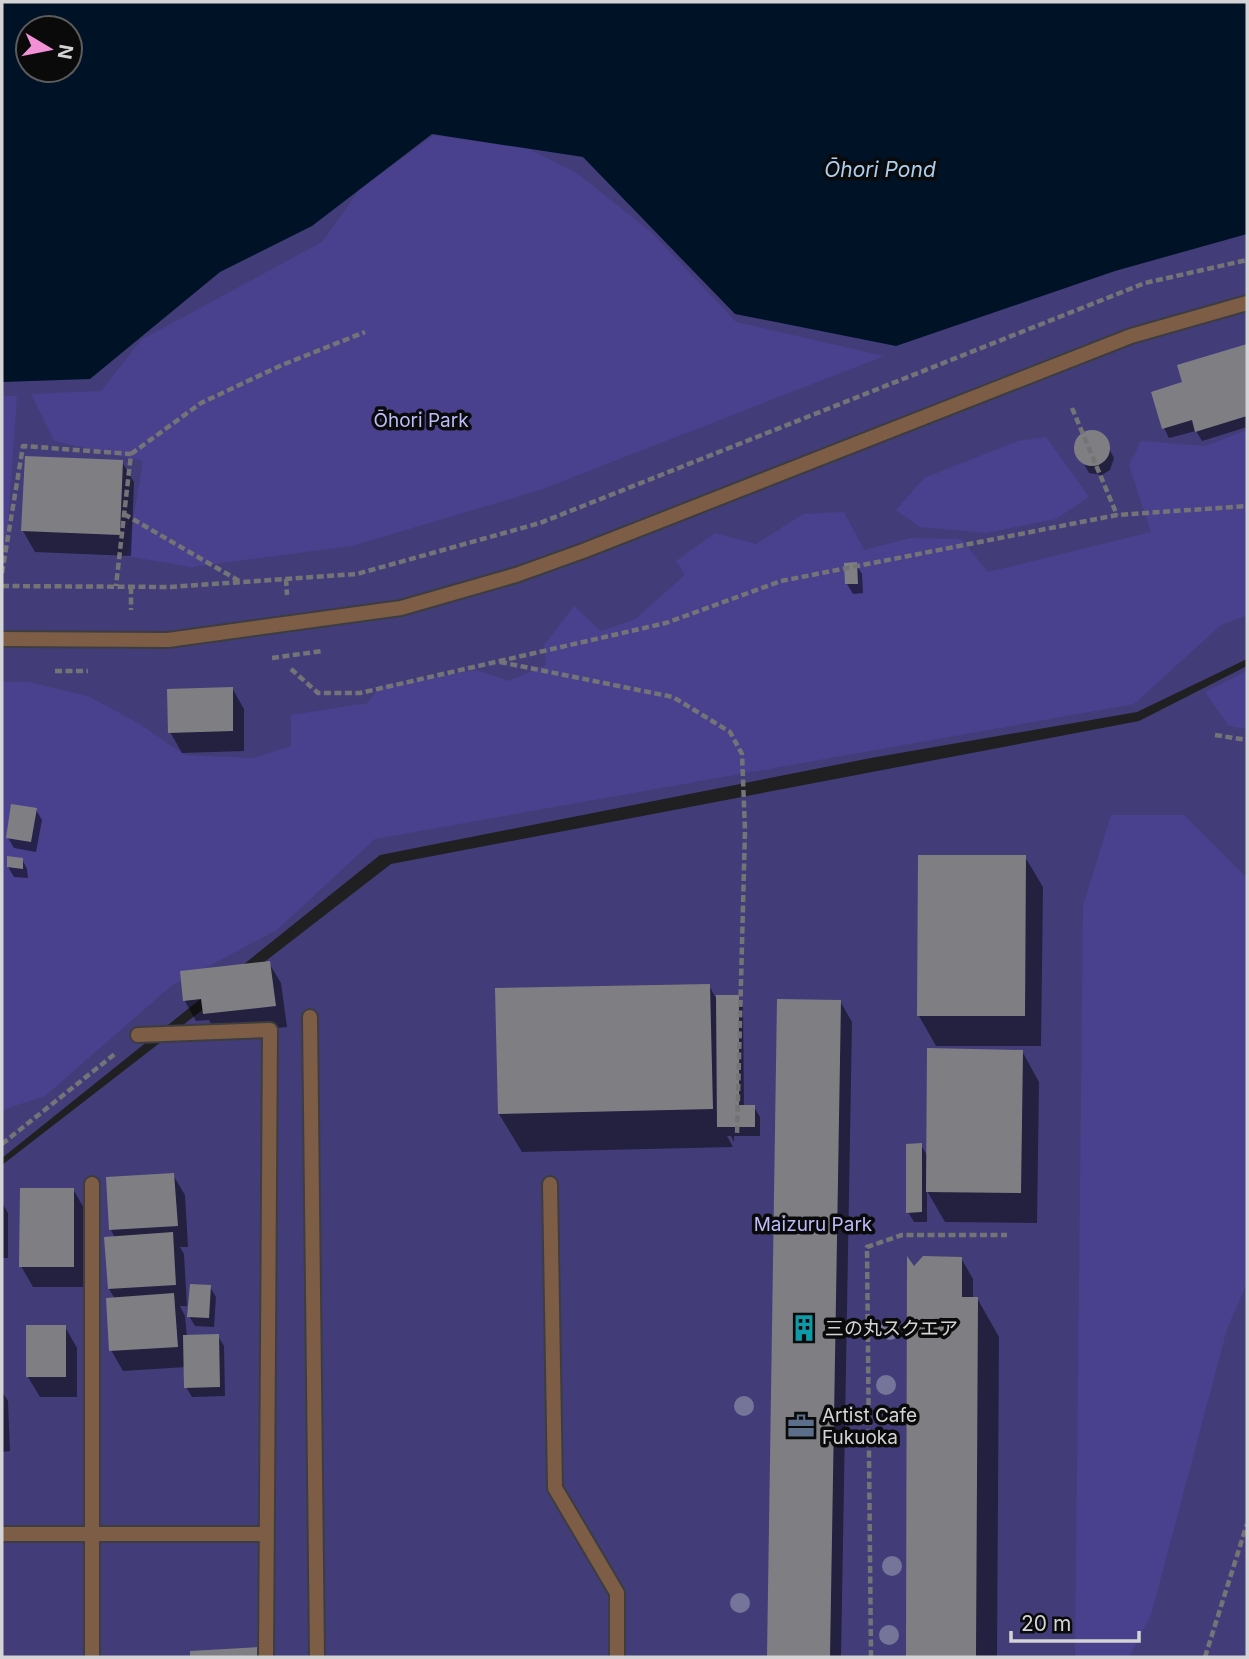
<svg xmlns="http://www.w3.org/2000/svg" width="1249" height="1659" viewBox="0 0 1249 1659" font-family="Inter,'Noto Sans JP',sans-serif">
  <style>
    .green { fill: #423d79; fill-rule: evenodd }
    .forest { fill: #49418d }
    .water { fill: #001226; fill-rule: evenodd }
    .shadow { fill: #0007 }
    .building { fill: #7f7f83 }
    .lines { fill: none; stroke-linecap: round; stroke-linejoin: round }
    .lane-casing { stroke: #3d3d40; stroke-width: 18 }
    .street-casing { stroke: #3d3d40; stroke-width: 18 }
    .path { stroke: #747477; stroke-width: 4.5; stroke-dasharray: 7 3.5; stroke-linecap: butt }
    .lane { stroke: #7d5d46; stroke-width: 14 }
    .street { stroke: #7d5d46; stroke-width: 14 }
    .tree { fill: #757599 }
    .labels { text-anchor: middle; stroke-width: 7; stroke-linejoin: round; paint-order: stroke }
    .park-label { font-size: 19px; fill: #bbbafa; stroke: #0a0a0b }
    .poi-label { font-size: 19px; fill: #d4d4d6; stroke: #0a0a0b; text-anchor: start }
    .water-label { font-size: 21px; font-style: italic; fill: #add0f2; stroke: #0a0a0b }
  </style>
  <rect width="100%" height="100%" fill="#202023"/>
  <path class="green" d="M 2,2 L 1247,2 L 1247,659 L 1137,712 L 871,758 L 380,855 L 2,1158 ZM 28,28 L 70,28 L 70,70 L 28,70 Z
    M 1247,666 L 1247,1657 L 2,1657 L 2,1165 L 391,864 L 1139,721 Z"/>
  <path class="forest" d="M 434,135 L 529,149 L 578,174 L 650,231 L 736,322 L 884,356 L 540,490 L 352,546 L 191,567 L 127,556 L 143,461 L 54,441 L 31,394 L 101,391 L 141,340 L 322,242 L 360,189 Z
    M 2,396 L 17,396 L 6,551 L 2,552 Z
    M 1247,430 L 1247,615 L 1221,625 L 1134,704 L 375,839 L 277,930 L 171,986 L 45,1096 L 2,1110 L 2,682 L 29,682 L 88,696 L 138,723 L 185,755 L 254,758 L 291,746 L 291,715 L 368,703 L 379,687 L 476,670 L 509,681 L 546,665 L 544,645 L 574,606 L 601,631 L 634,620 L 685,575 L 676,561 L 715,533 L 756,544 L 803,514 L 844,512 L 864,550 L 911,538 L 961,539 L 988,572 L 1151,532 L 1129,465 L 1141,441 L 1205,446 Z
    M 1046,437 L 1089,497 L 1056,519 L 986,533 L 920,527 L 896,510 L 924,478 L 1018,441 Z
    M 1247,671 L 1247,729 L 1229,726 L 1205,692 Z
    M 1111,815 L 1184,815 L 1247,878 L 1247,1283 L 1227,1329 L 1151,1615 L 1129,1657 L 1075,1657 L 1083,906 Z"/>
  <path class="water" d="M 2,2 L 1247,2 L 1247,234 L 1115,271 L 896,346 L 735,314 L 583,157 L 432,134 L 312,226 L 220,272 L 90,379 L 2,382 ZM 28,28 L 70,28 L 70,70 L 28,70 Z"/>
  <path class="shadow" d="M 1247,346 L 1247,427 L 1202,441 L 1196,431 L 1169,438 L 1164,428 L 1184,383 L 1179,366 Z
    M 1092,432 L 1103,437 L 1114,458 L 1110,470 L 1102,475 L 1089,473 L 1076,449 L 1081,437 Z
    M 122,462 L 134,482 L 131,556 L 35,552 L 23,531 Z
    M 856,564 L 862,574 L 863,593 L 853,594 L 847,584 Z
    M 232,688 L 244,709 L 244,751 L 182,753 L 170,732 Z
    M 36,810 L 42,820 L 36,852 L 14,848 L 8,838 Z
    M 1025,857 L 1043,887 L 1041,1046 L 936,1046 L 919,1016 Z
    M 22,859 L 27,869 L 28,878 L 14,877 L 8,867 Z
    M 269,963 L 281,983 L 287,1027 L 217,1034 L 209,1020 L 196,1021 L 185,1001 Z
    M 709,985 L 715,997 L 738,997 L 743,1006 L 744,1107 L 754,1107 L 760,1117 L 760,1136 L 734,1136 L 734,1142 L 731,1136 L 727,1136 L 733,1147 L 522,1152 L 499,1114 Z
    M 779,1000 L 840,1001 L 852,1022 L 841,1657 L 769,1657 Z
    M 1022,1051 L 1039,1082 L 1037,1223 L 945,1222 L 927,1191 L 927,1222 L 914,1222 L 908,1212 L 921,1145 L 928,1157 Z
    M 173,1175 L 185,1195 L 188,1247 L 180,1247 L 184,1254 L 187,1306 L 180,1306 L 185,1316 L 187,1337 L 218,1336 L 224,1346 L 225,1396 L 192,1397 L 186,1387 L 186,1367 L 123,1371 L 111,1350 L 115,1299 L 109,1289 L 106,1238 L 115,1238 L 111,1230 Z
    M 73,1189 L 85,1210 L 85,1287 L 33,1287 L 21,1266 Z
    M 2,1202 L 8,1213 L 8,1258 L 2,1258 Z
    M 961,1258 L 973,1279 L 973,1298 L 977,1298 L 999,1337 L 997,1657 L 908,1657 L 909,1296 L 914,1268 Z
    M 210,1287 L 216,1297 L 214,1327 L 195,1326 L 189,1316 Z
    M 65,1327 L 77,1348 L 77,1397 L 40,1397 L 28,1377 Z
    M 2,1391 L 8,1401 L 10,1451 L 2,1452 Z"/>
  <path class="building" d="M 1247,344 L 1247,416 L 1195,432 L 1192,420 L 1162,429 L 1151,392 L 1182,382 L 1177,365 Z
    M1074 448a18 18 0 1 1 36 0a18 18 0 1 1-36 0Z
    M 25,456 L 123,460 L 120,535 L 21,531 Z
    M 857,562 L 858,584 L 845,584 L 844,563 Z
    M 233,687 L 233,731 L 168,733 L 167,689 Z
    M 11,804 L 37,808 L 31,842 L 6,838 Z
    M 918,855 L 1026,855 L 1025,1016 L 917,1016 Z
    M 7,856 L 23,858 L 23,869 L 7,867 Z
    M 270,961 L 276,1006 L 203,1014 L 201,999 L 183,1001 L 180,971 Z
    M 710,984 L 713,1109 L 498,1114 L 495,988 Z
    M 716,995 L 739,995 L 739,1105 L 755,1105 L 755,1127 L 717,1127 Z
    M 777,999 L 841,1000 L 830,1657 L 767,1657 Z
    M 927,1048 L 1023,1050 L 1021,1193 L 926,1192 Z
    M 922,1143 L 922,1212 L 906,1213 L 906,1144 Z
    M 174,1173 L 178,1226 L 109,1230 L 106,1177 Z
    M 20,1188 L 74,1188 L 74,1267 L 19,1267 Z
    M 173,1232 L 176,1285 L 108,1289 L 104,1237 Z
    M 907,1256 L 914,1266 L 923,1256 L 962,1257 L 962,1297 L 978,1297 L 976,1657 L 906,1657 Z
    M 190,1284 L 211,1285 L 209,1318 L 187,1317 Z
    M 174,1293 L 178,1347 L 109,1351 L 106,1298 Z
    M 26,1325 L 66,1325 L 66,1377 L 26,1377 Z
    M 219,1334 L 220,1387 L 184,1388 L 183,1335 Z
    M 259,1647 L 259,1657 L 190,1657 L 190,1651 Z"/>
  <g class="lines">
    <defs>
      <path id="lane" d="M 310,1017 L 317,1657
        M 550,1184 L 555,1488 L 617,1593 L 617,1657"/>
      <path id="street" d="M 2,639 L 168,640 L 401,608 L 516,575 L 583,551 L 1131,336 L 1247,303
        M 138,1035 L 270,1030 L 266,1657
        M 2,1534 L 265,1534
        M 92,1657 L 92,1184"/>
    </defs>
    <use href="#lane" class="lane-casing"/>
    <use href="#street" class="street-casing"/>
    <path class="path" d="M 1072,408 L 1117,515
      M 131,454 L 201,403 L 282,365 L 365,332
      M 124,514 L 241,582
      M 2,573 L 23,446 L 131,454 L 116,586
      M 286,579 L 287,595
      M 2,586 L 170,587 L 357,574 L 540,523 L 1145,283 L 1247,260
      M 131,587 L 131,610
      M 272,658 L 322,651
      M 500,662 L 673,697 L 730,732 L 742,754 L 745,830 L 737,1135
      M 291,669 L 318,693 L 360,693 L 666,623 L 781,581 L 1117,515 L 1247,506
      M 55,671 L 88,671
      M 1215,735 L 1247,740
      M 2,1144 L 116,1053
      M 871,1657 L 867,1247 L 902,1235 L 1007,1235
      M 1205,1657 L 1247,1524"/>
    <use href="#lane" class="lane"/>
    <use href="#street" class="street"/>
  </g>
  <g class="tree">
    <circle cx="890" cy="1330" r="10"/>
    <circle cx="886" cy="1385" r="10"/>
    <circle cx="744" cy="1406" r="10"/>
    <circle cx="892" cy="1566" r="10"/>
    <circle cx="740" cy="1603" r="10"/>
    <circle cx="889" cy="1635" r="10"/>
  </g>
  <defs>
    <symbol id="building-bare" viewBox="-9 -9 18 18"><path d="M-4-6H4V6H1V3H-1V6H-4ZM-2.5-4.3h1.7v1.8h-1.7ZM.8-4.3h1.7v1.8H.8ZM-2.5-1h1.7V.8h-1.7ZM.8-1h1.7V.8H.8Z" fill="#0f9aa8" stroke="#0a0a0b" stroke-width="2.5" paint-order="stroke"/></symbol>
    <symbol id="office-bare" viewBox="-9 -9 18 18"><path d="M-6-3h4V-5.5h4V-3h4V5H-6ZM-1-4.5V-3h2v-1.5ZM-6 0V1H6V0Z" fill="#5c6f8a" stroke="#0a0a0b" stroke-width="2.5" paint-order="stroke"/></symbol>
  </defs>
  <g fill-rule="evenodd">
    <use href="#building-bare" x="785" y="1309" width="38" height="38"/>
    <use href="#office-bare" x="782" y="1407" width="38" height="38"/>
  </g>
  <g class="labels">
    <g class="park-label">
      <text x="421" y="427">Ōhori Park</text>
      <text x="813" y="1231">Maizuru Park</text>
    </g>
    <g class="poi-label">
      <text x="825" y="1335">三の丸スクエア</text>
      <text x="822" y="1422">Artist Cafe<tspan x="822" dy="22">Fukuoka</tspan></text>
    </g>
    <g class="water-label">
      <text x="880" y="177">Ōhori Pond</text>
    </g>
  </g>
  <rect width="1249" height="1659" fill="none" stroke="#d4d4d6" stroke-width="7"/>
  <g transform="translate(49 49) rotate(100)"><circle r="33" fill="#0a0a0b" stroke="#5b5b5c" stroke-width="2"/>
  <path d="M0-5L12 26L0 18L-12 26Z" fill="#f391d6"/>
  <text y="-10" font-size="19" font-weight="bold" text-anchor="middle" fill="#d4d4d6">N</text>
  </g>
  <path d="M1011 1631v10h128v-10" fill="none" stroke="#d4d4d6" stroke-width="3.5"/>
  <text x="1021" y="1631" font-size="21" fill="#d4d4d6" stroke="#0a0a0b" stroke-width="5" paint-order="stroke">20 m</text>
</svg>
